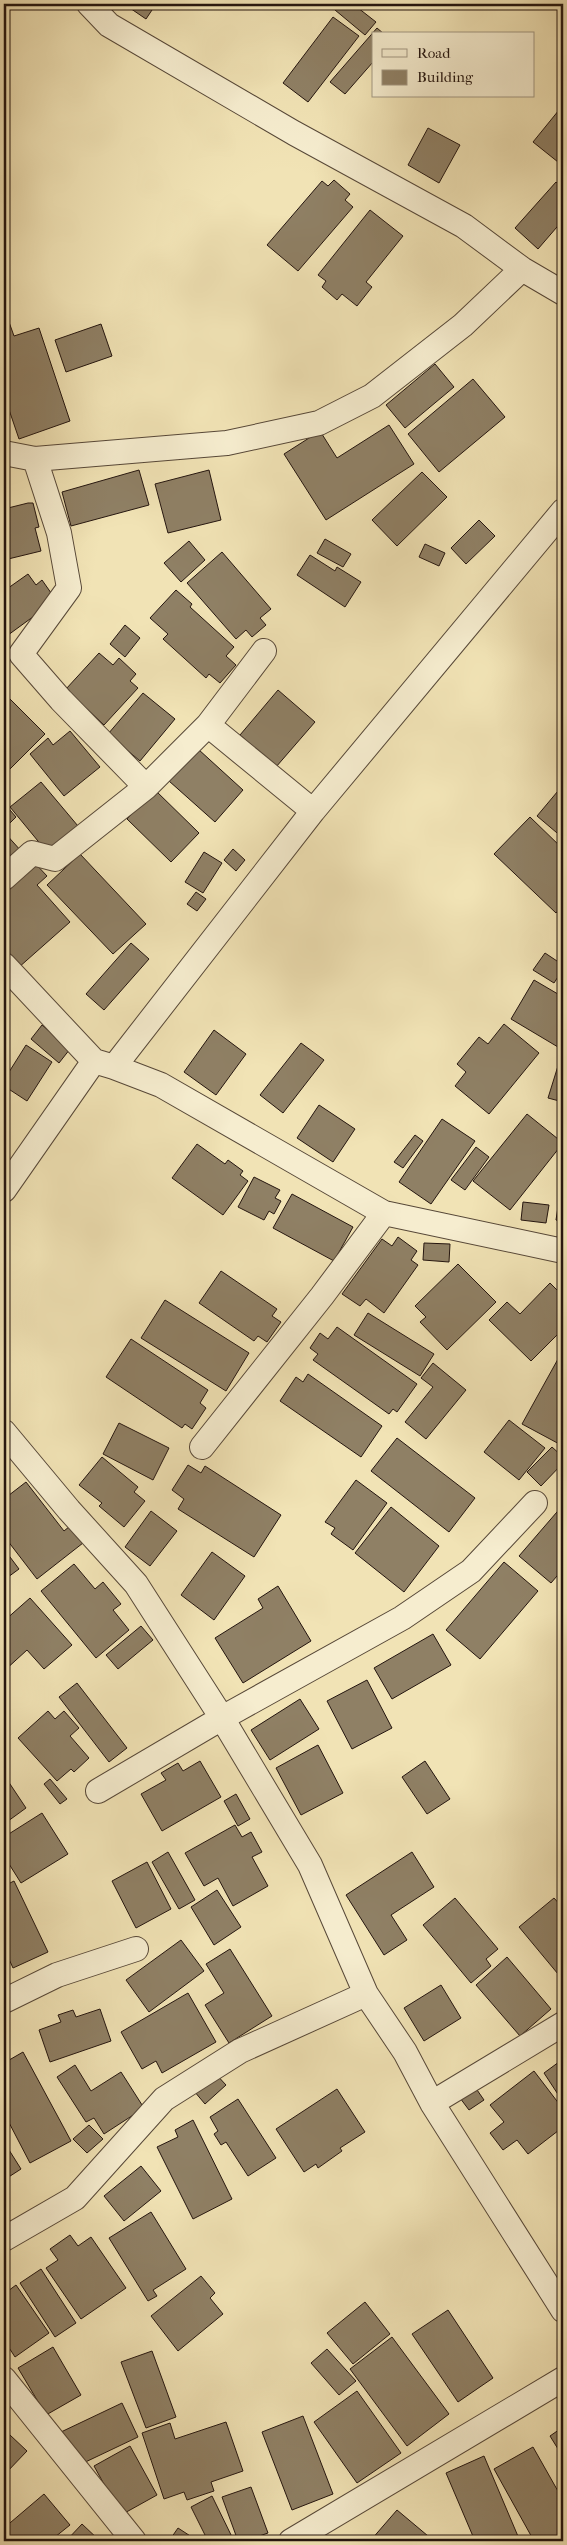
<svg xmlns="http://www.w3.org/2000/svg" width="567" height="2545" viewBox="0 0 567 2545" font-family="'IM FELL French Canon',serif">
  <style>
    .building { fill: #8f8065; stroke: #24150f }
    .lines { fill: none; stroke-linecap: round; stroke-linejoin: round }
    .street-casing { stroke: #574838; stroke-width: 26 }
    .street { stroke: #f6edcf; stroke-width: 24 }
  </style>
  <rect width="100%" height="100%" fill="#f1e3b5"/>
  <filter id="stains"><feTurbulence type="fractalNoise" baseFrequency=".004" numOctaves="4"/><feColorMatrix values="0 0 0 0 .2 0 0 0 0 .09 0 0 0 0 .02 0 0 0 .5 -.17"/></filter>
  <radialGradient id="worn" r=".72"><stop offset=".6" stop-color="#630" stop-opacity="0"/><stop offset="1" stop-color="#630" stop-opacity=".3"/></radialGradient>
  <path class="building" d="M 124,4 L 156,4 L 146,19 Z
    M 340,4 L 353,4 L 376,22 L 365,35 L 335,10 Z
    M 333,17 L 359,36 L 308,102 L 283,83 Z
    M 377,28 L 384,34 L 373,34 L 373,62 L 345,94 L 330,82 Z
    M 559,110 L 563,113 L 563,166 L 533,142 Z
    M 428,128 L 460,145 L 439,183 L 408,165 Z
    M 334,180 L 350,194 L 345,200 L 353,207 L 298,271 L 267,245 L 322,181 L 328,186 Z
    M 556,182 L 563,188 L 563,220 L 538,249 L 515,228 Z
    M 370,210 L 403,236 L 366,282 L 372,287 L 357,306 L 342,294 L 337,300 L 322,287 L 326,281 L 318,275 Z
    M 9,322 L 14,336 L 39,328 L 70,421 L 19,439 L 4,395 L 4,324 Z
    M 101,324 L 112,356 L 66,372 L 55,340 Z
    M 435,364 L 454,387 L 405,428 L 386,405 Z
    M 473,379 L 505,417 L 439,472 L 408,434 Z
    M 389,425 L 414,464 L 326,520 L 284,454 L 320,431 L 337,458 Z
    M 139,470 L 149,505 L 71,526 L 62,492 Z
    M 209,470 L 221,520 L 168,533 L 155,484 Z
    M 422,472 L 447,497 L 397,546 L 372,520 Z
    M 28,503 L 33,503 L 39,527 L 35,528 L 41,551 L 4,560 L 4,509 Z
    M 479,520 L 495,536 L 466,564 L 451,548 Z
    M 325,539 L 351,554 L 343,567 L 317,553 Z
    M 189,541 L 205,560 L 181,582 L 164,563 Z
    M 425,544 L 445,553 L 439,566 L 419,557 Z
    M 222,552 L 271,609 L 260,618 L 266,625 L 252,637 L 246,630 L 236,639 L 187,583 Z
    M 310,555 L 335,571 L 337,567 L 361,582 L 345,607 L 297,575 Z
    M 28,574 L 36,585 L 42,580 L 56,600 L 4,638 L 4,591 Z
    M 176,590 L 192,604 L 190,607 L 234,647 L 226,656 L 236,665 L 220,683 L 209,674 L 206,678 L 163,639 L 168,634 L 150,618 Z
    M 125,625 L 140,638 L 125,657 L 110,644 Z
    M 99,653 L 113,665 L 119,658 L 136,674 L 130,681 L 138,688 L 104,725 L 66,689 Z
    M 278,690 L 315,722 L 276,767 L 240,735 Z
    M 4,693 L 45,734 L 9,770 L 4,765 Z
    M 143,693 L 175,719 L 140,761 L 108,734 Z
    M 70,731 L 100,767 L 64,796 L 30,754 L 48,738 L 53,745 Z
    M 198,749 L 243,790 L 215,822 L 169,781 Z
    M 41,782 L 78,826 L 47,852 L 10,807 Z
    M 563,785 L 563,838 L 537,816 Z
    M 155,790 L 199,833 L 171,862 L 127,819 Z
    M 4,803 L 16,817 L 6,827 L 4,824 Z
    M 530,817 L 563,849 L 563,905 L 556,913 L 494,854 Z
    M 4,832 L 22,852 L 4,869 Z
    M 233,849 L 245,860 L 236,871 L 224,860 Z
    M 204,852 L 222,863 L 203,893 L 185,882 Z
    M 80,854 L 146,924 L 113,954 L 47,885 Z
    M 32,860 L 47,876 L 37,885 L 70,922 L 18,968 L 4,952 L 4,885 Z
    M 196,892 L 206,899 L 197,911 L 187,904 Z
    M 131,943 L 149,959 L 104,1010 L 86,994 Z
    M 545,953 L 563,965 L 563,969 L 554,983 L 533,970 Z
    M 534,980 L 563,997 L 563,1050 L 511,1019 Z
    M 504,1024 L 539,1053 L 489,1114 L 455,1086 L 466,1072 L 457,1064 L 479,1037 L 488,1044 Z
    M 42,1025 L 70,1049 L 59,1063 L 31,1039 Z
    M 214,1030 L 246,1054 L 216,1095 L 184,1072 Z
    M 301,1043 L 324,1060 L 283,1113 L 260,1095 Z
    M 26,1045 L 52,1062 L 27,1101 L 4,1086 L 4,1080 Z
    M 562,1053 L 563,1053 L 563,1102 L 548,1098 Z
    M 319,1105 L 355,1129 L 333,1162 L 297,1138 Z
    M 527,1114 L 563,1143 L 510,1210 L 473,1181 Z
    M 442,1119 L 475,1141 L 431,1204 L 399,1182 Z
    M 415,1135 L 423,1141 L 403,1168 L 394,1162 Z
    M 197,1144 L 225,1164 L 228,1160 L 243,1171 L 240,1175 L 248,1181 L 223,1215 L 172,1178 Z
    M 476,1147 L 489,1157 L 465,1190 L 451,1180 Z
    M 563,1174 L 563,1222 L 556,1220 Z
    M 254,1177 L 280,1190 L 275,1198 L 281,1201 L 274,1214 L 269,1211 L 264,1220 L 238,1207 Z
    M 292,1194 L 353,1227 L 334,1261 L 273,1228 Z
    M 523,1202 L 549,1205 L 546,1223 L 521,1220 Z
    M 398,1237 L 417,1251 L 411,1260 L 418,1265 L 384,1313 L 366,1299 L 360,1306 L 342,1294 L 382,1239 L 392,1246 Z
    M 424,1243 L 450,1244 L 449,1262 L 423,1260 Z
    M 458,1264 L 496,1302 L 447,1350 L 420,1322 L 426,1317 L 415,1306 Z
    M 221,1271 L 277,1309 L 272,1316 L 281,1322 L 267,1342 L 258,1336 L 254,1341 L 199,1303 Z
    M 550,1283 L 563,1296 L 563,1329 L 531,1361 L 489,1320 L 507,1302 L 520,1314 Z
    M 165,1300 L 249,1353 L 226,1391 L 141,1338 Z
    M 368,1313 L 434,1354 L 420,1376 L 354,1335 Z
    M 337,1327 L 417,1384 L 397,1412 L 393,1409 L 389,1414 L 313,1360 L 318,1354 L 310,1348 L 320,1333 L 328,1339 Z
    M 131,1339 L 208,1390 L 200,1403 L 206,1408 L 192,1429 L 185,1424 L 182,1428 L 106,1377 Z
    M 563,1350 L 563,1446 L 522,1424 Z
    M 433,1363 L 466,1390 L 426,1439 L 405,1422 L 433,1387 L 421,1378 Z
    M 308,1374 L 382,1426 L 361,1457 L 280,1401 L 296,1377 L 303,1382 Z
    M 509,1420 L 545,1448 L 519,1480 L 484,1452 Z
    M 119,1423 L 169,1448 L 153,1480 L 103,1454 Z
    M 397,1438 L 475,1498 L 449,1532 L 371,1471 Z
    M 552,1447 L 563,1457 L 563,1463 L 541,1486 L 527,1472 Z
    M 102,1457 L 138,1487 L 134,1492 L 145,1501 L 124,1527 L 99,1506 L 102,1503 L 79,1485 Z
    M 188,1465 L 201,1473 L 205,1466 L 281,1515 L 254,1557 L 178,1509 L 184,1499 L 172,1490 Z
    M 356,1480 L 387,1503 L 353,1550 L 331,1534 L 335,1528 L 325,1522 Z
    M 26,1482 L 64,1531 L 70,1526 L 83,1543 L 37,1579 L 4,1536 L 4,1499 Z
    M 563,1505 L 563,1569 L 551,1583 L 519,1556 Z
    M 391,1507 L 439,1546 L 404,1592 L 355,1553 Z
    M 151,1511 L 177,1531 L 150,1566 L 125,1547 Z
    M 4,1549 L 19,1569 L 4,1580 Z
    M 212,1552 L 245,1576 L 214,1620 L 181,1595 Z
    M 504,1562 L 538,1591 L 480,1659 L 446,1630 Z
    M 74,1564 L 95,1589 L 103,1582 L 121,1604 L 113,1610 L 129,1630 L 96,1658 L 41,1591 Z
    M 278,1586 L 311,1641 L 243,1683 L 215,1638 L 263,1608 L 258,1599 Z
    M 30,1598 L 72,1645 L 44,1669 L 27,1650 L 4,1671 L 4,1621 Z
    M 141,1626 L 153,1640 L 118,1669 L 106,1655 Z
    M 433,1634 L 451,1665 L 392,1699 L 374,1668 Z
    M 367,1680 L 392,1728 L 352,1749 L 327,1701 Z
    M 77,1683 L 127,1748 L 109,1762 L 59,1697 Z
    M 300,1699 L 319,1729 L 270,1760 L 251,1730 Z
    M 48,1711 L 55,1719 L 64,1711 L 79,1728 L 70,1736 L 89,1758 L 74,1772 L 71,1769 L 57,1781 L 18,1738 Z
    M 318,1745 L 343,1793 L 301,1815 L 276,1768 Z
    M 200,1761 L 221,1797 L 162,1831 L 141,1794 L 166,1780 L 161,1773 L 178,1763 L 183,1771 Z
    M 425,1761 L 450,1799 L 427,1814 L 402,1777 Z
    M 4,1775 L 26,1808 L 4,1824 Z
    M 50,1779 L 67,1799 L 60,1804 L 44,1784 Z
    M 236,1794 L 250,1819 L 238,1826 L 224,1801 Z
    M 42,1813 L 68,1854 L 21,1883 L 4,1856 L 4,1837 Z
    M 235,1825 L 242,1837 L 251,1832 L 262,1852 L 252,1857 L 268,1886 L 233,1906 L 218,1878 L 204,1886 L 185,1853 Z
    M 168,1852 L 195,1900 L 179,1909 L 152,1862 Z
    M 412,1852 L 434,1887 L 391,1915 L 407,1940 L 384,1955 L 346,1895 Z
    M 147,1862 L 171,1909 L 136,1928 L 112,1881 Z
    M 14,1881 L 48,1952 L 13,1968 L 4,1948 L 4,1886 Z
    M 217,1890 L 241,1927 L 214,1945 L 191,1907 Z
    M 455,1898 L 498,1949 L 486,1959 L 491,1966 L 471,1983 L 423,1925 Z
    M 554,1898 L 563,1908 L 563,1980 L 519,1927 Z
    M 181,1940 L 204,1971 L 149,2012 L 126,1980 Z
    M 230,1949 L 272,2016 L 229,2043 L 205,2005 L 224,1993 L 206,1964 Z
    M 507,1957 L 551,2009 L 520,2036 L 476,1985 Z
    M 441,1985 L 461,2018 L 424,2041 L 404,2008 Z
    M 188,1993 L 216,2042 L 162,2073 L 156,2061 L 142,2069 L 121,2032 Z
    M 100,2009 L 111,2041 L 50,2062 L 39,2030 L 61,2022 L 58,2015 L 73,2010 L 76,2017 Z
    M 23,2052 L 71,2141 L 30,2163 L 4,2113 L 4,2063 Z
    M 563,2059 L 563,2102 L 544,2073 Z
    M 75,2065 L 91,2091 L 121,2072 L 144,2108 L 104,2134 L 94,2118 L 86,2122 L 57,2077 Z
    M 534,2071 L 563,2109 L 563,2127 L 528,2154 L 517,2140 L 503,2150 L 490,2133 L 504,2122 L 490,2105 Z
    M 214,2072 L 226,2085 L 205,2104 L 194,2091 Z
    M 475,2087 L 484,2100 L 469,2110 L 460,2098 Z
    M 337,2089 L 365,2132 L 340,2148 L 342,2151 L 318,2168 L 316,2164 L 304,2172 L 276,2129 Z
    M 238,2099 L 276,2158 L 248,2176 L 226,2142 L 221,2145 L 214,2134 L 218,2131 L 210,2117 Z
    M 193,2120 L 232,2199 L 193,2219 L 157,2147 L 178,2137 L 175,2130 Z
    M 89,2125 L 103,2139 L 87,2153 L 73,2139 Z
    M 4,2142 L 21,2169 L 4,2180 Z
    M 141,2166 L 161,2191 L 124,2221 L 104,2196 Z
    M 151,2212 L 186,2269 L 153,2290 L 157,2296 L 148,2301 L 109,2238 Z
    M 70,2235 L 78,2246 L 91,2237 L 126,2288 L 81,2319 L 46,2268 L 58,2260 L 50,2249 Z
    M 41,2269 L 76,2323 L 55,2337 L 20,2283 Z
    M 201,2276 L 215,2293 L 210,2298 L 223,2314 L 178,2351 L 151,2316 Z
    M 16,2285 L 49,2333 L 15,2357 L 4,2340 L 4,2294 Z
    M 365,2302 L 390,2334 L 353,2364 L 327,2333 Z
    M 448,2310 L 493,2378 L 458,2402 L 412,2334 Z
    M 392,2337 L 449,2414 L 407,2446 L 350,2369 Z
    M 53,2347 L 81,2395 L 46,2415 L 18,2368 Z
    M 327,2349 L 356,2381 L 339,2395 L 311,2363 Z
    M 152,2351 L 176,2417 L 146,2428 L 121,2362 Z
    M 357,2391 L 401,2453 L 357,2483 L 314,2422 Z
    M 122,2403 L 138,2437 L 77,2466 L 61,2432 Z
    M 303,2416 L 333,2494 L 292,2510 L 262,2432 Z
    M 226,2422 L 243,2471 L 211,2482 L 214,2491 L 187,2500 L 184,2492 L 164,2499 L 142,2433 L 170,2423 L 175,2439 Z
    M 563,2427 L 563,2457 L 550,2436 Z
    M 10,2435 L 27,2451 L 5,2474 L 4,2442 Z
    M 130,2446 L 157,2495 L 121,2515 L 94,2466 Z
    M 533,2447 L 563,2500 L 562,2541 L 534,2541 L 494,2469 Z
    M 484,2456 L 520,2541 L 475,2541 L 446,2473 Z
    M 251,2487 L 268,2533 L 245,2541 L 238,2541 L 222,2497 Z
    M 44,2494 L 70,2525 L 50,2541 L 4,2541 L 4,2528 Z
    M 212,2496 L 234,2541 L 208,2541 L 191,2507 Z
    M 397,2510 L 434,2541 L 371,2540 Z
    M 82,2524 L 100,2541 L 66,2541 Z
    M 178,2528 L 198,2541 L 169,2541 Z"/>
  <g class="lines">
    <defs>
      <path id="street" d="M 89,4 L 109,25 L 294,133 L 464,226 L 522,269 L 563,293
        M 4,453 L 35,459 L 227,443 L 319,423 L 372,396 L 463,325 L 522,269
        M 35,459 L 59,533 L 69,588 L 21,654 L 61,700 L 146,787
        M 208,725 L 313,811
        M 4,878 L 32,853 L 55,859 L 146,787 L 208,725 L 264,651
        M 4,965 L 94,1061
        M 114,1067 L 161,1085 L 384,1213 L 563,1251
        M 4,1190 L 94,1061 L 114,1067 L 313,811 L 563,511
        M 4,1432 L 69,1510 L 136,1584 L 222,1718 L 310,1865 L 366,1994 L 405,2052 L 432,2103 L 563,2310
        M 202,1447 L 322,1296 L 384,1213
        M 98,1791 L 222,1718 L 402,1618 L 471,1571 L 535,1503
        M 4,2001 L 57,1975 L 136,1949
        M 432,2103 L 563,2024
        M 4,2239 L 75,2198 L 164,2099 L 240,2051 L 366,1994
        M 4,2379 L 134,2541
        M 291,2541 L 563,2379"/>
    </defs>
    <use href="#street" class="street-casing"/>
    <use href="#street" class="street"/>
  </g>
  <rect width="567" height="2545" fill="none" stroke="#f1e3b5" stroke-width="20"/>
  <rect x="5" y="5" width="557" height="2535" fill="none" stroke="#24150f" stroke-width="2.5"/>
  <rect x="10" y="10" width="547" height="2525" fill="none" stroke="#24150f"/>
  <rect x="372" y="32" width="162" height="65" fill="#f6edcf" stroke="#a29782"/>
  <rect x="382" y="49" width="25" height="8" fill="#f6edcf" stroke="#a29782"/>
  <text x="417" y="58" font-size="15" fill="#24150f">Road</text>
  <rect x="382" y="70" width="25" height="15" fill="#8f8065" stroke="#a29782"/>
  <text x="417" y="82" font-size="15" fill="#24150f">Building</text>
  <rect width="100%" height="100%" filter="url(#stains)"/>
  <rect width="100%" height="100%" fill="url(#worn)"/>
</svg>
